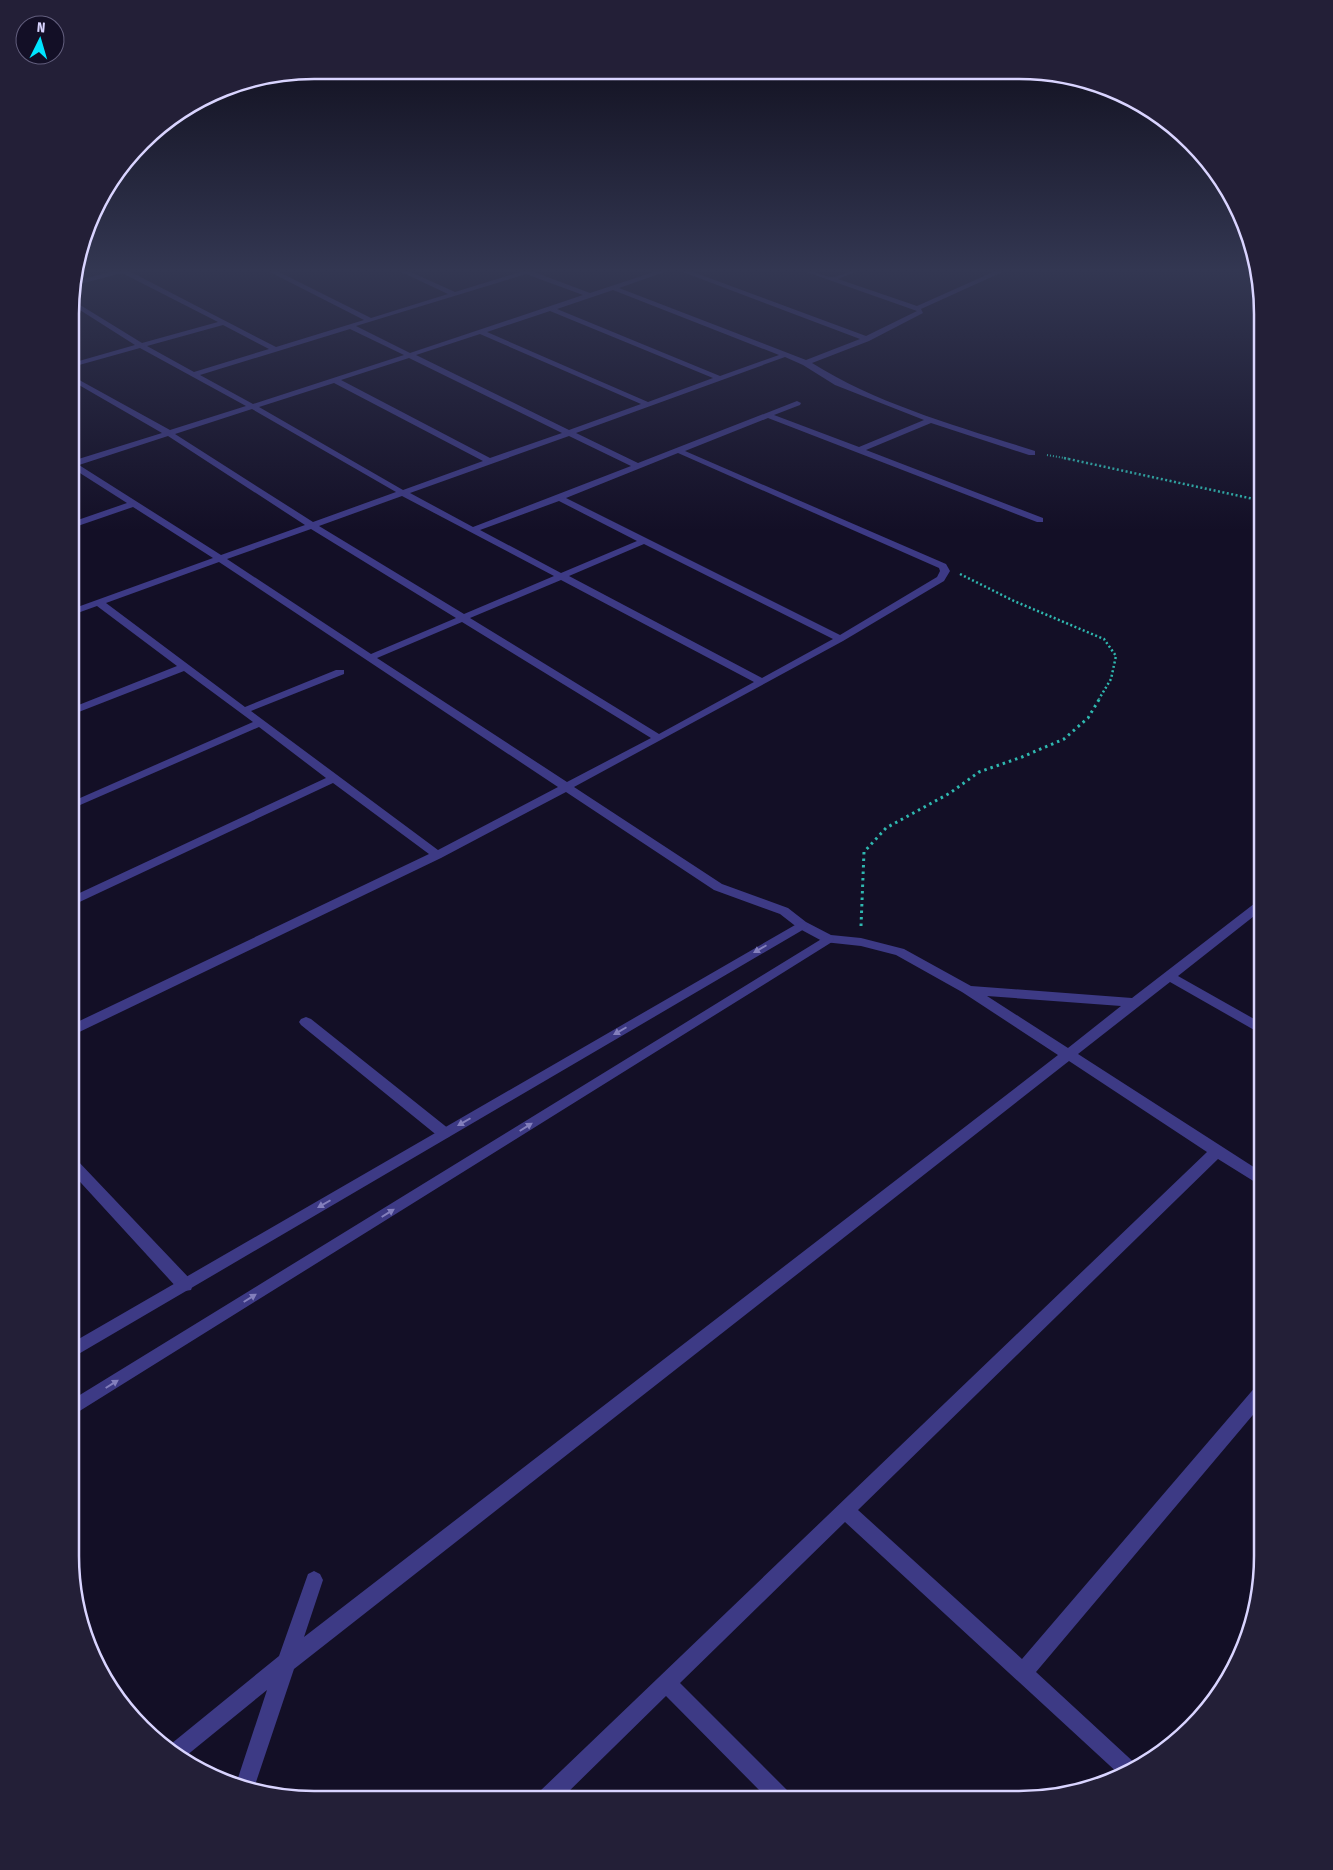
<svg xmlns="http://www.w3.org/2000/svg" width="1333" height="1870" viewBox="0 0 1333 1870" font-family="'Fira Sans Condensed',sans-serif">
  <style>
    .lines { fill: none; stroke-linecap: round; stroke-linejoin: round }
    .path-far2 { stroke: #2fb8b0; stroke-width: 2; stroke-dasharray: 1 2; stroke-linecap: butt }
    .path-far1 { stroke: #2fb8b0; stroke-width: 2.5; stroke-dasharray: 2 2.5; stroke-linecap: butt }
    .path { stroke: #2fb8b0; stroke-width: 3; stroke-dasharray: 2.5 4; stroke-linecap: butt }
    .minor { fill: #3d3a85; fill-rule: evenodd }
    .tertiary { fill: #3d3a85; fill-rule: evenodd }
    .oneway { fill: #837fbc }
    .rim { fill: none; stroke: #d9d4ff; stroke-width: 2.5 }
  </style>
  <rect width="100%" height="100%" fill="#130f26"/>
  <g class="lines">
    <path class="path-far2" d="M 1047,455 L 1070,459"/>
    <path class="path-far1" d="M 1064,458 L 1263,501
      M 960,574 L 1014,601 L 1104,639 L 1116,656 L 1111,679 L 1099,699"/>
    <path class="path" d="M 861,926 L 864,852 L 886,828 L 950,793 L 979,772 L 1022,757 L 1064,739 L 1088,718 L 1100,698"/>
    <path class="minor" d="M 121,269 L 133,269 L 129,271 L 276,347 L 364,320 L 264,269 L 273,269 L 371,318 L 448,294 L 395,269 L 404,269 L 455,292 L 520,272 L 516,269 L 526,269 L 590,293 L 663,269 L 673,269 L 619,288 L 806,360 L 860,339 L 675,269 L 685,269 L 866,336 L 917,311 L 798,269 C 810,269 819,275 830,277 C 839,278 851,269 862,269 L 838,279 L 917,306 L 1000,269 L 1009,269 L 921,309 L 923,313 L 869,341 L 812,363 C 879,405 960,427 1035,451 L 1035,455 L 1029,455 L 931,423 L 866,450 L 1043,518 L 1043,522 L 1037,522 L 768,418 L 685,451 L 946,564 L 950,571 L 944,581 L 843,641 L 574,787 L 722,884 L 788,908 L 806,922 L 831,935 L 861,938 L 904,949 L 971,986 L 1132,998 L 1259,900 L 1263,899 L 1263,909 L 1178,976 L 1263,1024 L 1263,1035 L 1170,982 L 1078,1054 L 1263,1173 L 1263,1187 L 1218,1159 L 858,1510 L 1022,1659 L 1257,1385 L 1263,1383 L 1263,1403 L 1036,1672 L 1139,1767 L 1127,1775 L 1121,1776 L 845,1522 L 680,1683 L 789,1792 L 792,1799 L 768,1799 L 666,1696 L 561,1799 L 536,1799 L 539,1792 L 1207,1152 L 1069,1061 L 294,1669 L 253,1791 L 235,1787 L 267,1690 L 181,1760 L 166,1748 L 279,1656 L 308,1574 L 314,1571 L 320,1574 L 323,1580 L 304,1637 L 1058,1055 L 962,992 L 896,955 L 861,946 L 824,942 L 798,928 L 780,914 L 714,890 L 566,792 L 441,858 L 71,1036 L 71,1025 L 429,854 L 333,783 L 71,906 L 71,897 L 326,778 L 259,727 L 71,809 L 71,802 L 253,722 L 184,671 L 71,715 L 71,708 L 177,666 L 97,606 L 72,615 L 72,609 L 213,558 L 133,507 L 72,528 L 72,522 L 127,503 L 72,468 L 72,461 L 162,433 L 72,381 L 72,376 L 170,430 L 246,406 L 140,348 L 72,367 L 72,363 L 135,345 L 72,305 L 72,300 L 142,343 L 218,322 L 122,273 L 72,286 L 72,282 ZM 526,274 L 583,295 L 410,353 L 356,326 ZM 613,290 L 779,355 L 720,376 L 557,309 ZM 550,311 L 713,378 L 648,402 L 487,332 ZM 223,325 L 269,349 L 194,372 L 147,346 ZM 350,329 L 404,355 L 253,404 L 200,375 ZM 480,334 L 641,404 L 569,430 L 416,355 ZM 785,357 L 803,365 L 835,385 L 924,420 L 859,447 L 774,415 L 800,405 L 801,403 L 797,401 L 638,463 L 576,433 ZM 409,358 L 562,433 L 490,458 L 341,380 ZM 334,383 L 483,461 L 403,490 L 259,407 ZM 252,409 L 396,492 L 313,522 L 175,434 ZM 168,436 L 305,525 L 221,555 L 79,465 ZM 569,436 L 631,466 L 473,527 L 410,493 ZM 678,453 L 939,568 L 940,571 L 937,577 L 840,635 L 566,498 ZM 402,496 L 554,576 L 464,614 L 319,526 ZM 559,501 L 637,541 L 561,573 L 480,530 ZM 311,529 L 456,618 L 371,654 L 227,559 ZM 644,544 L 833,639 L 762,678 L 569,576 ZM 219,562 L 558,787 L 438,850 L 251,711 L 344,674 L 344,670 L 336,670 L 245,707 L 106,603 ZM 561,580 L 754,682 L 659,734 L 470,618 ZM 462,622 L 651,738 L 567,782 L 377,658 ZM 987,996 L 1121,1006 L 1068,1048 Z
      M 306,1017 L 311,1019 L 449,1129 L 451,1133 L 449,1137 L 444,1138 L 439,1137 L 301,1025 L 299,1022 L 301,1019 Z
      M 71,1157 L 76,1159 L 191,1280 L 193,1285 L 191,1290 L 185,1291 L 179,1290 L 71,1172 Z"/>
    <path class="tertiary" d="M 802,921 L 808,925 L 806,928 L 70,1359 L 70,1344 Z
      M 828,935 L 832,936 L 834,939 L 832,942 L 70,1417 L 70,1401 Z"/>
  </g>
  <defs><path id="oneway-solid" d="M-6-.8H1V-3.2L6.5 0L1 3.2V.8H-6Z" transform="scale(1.25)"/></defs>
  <g class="oneway">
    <use href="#oneway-solid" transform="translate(760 949) rotate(150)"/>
    <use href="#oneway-solid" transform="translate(620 1031) rotate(150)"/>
    <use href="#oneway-solid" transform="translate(464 1122) rotate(150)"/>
    <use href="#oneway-solid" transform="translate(526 1127) rotate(-32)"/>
    <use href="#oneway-solid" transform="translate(324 1204) rotate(150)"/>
    <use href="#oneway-solid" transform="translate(388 1213) rotate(-32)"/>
    <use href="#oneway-solid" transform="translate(250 1298) rotate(-32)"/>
    <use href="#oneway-solid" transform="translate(112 1384) rotate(-32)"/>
  </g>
  <linearGradient id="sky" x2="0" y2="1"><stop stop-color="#0a0815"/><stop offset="0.51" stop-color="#333752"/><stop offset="1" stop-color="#333752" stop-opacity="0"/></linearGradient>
  <rect width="1333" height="531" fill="url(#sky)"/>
  <path d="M0 0H1333V1870H0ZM314 79H1019A235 235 0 0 1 1254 314V1556A235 235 0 0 1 1019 1791H314A235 235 0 0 1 79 1556V314A235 235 0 0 1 314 79Z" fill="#231f37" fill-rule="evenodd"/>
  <path class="rim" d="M314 79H1019A235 235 0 0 1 1254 314V1556A235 235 0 0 1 1019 1791H314A235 235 0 0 1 79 1556V314A235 235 0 0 1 314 79Z"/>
  <g transform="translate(40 40) rotate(5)"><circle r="24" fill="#130f26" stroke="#625e7d"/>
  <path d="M0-4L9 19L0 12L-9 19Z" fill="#00e5ff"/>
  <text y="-8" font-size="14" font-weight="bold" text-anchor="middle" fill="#d9d4ff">N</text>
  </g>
</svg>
